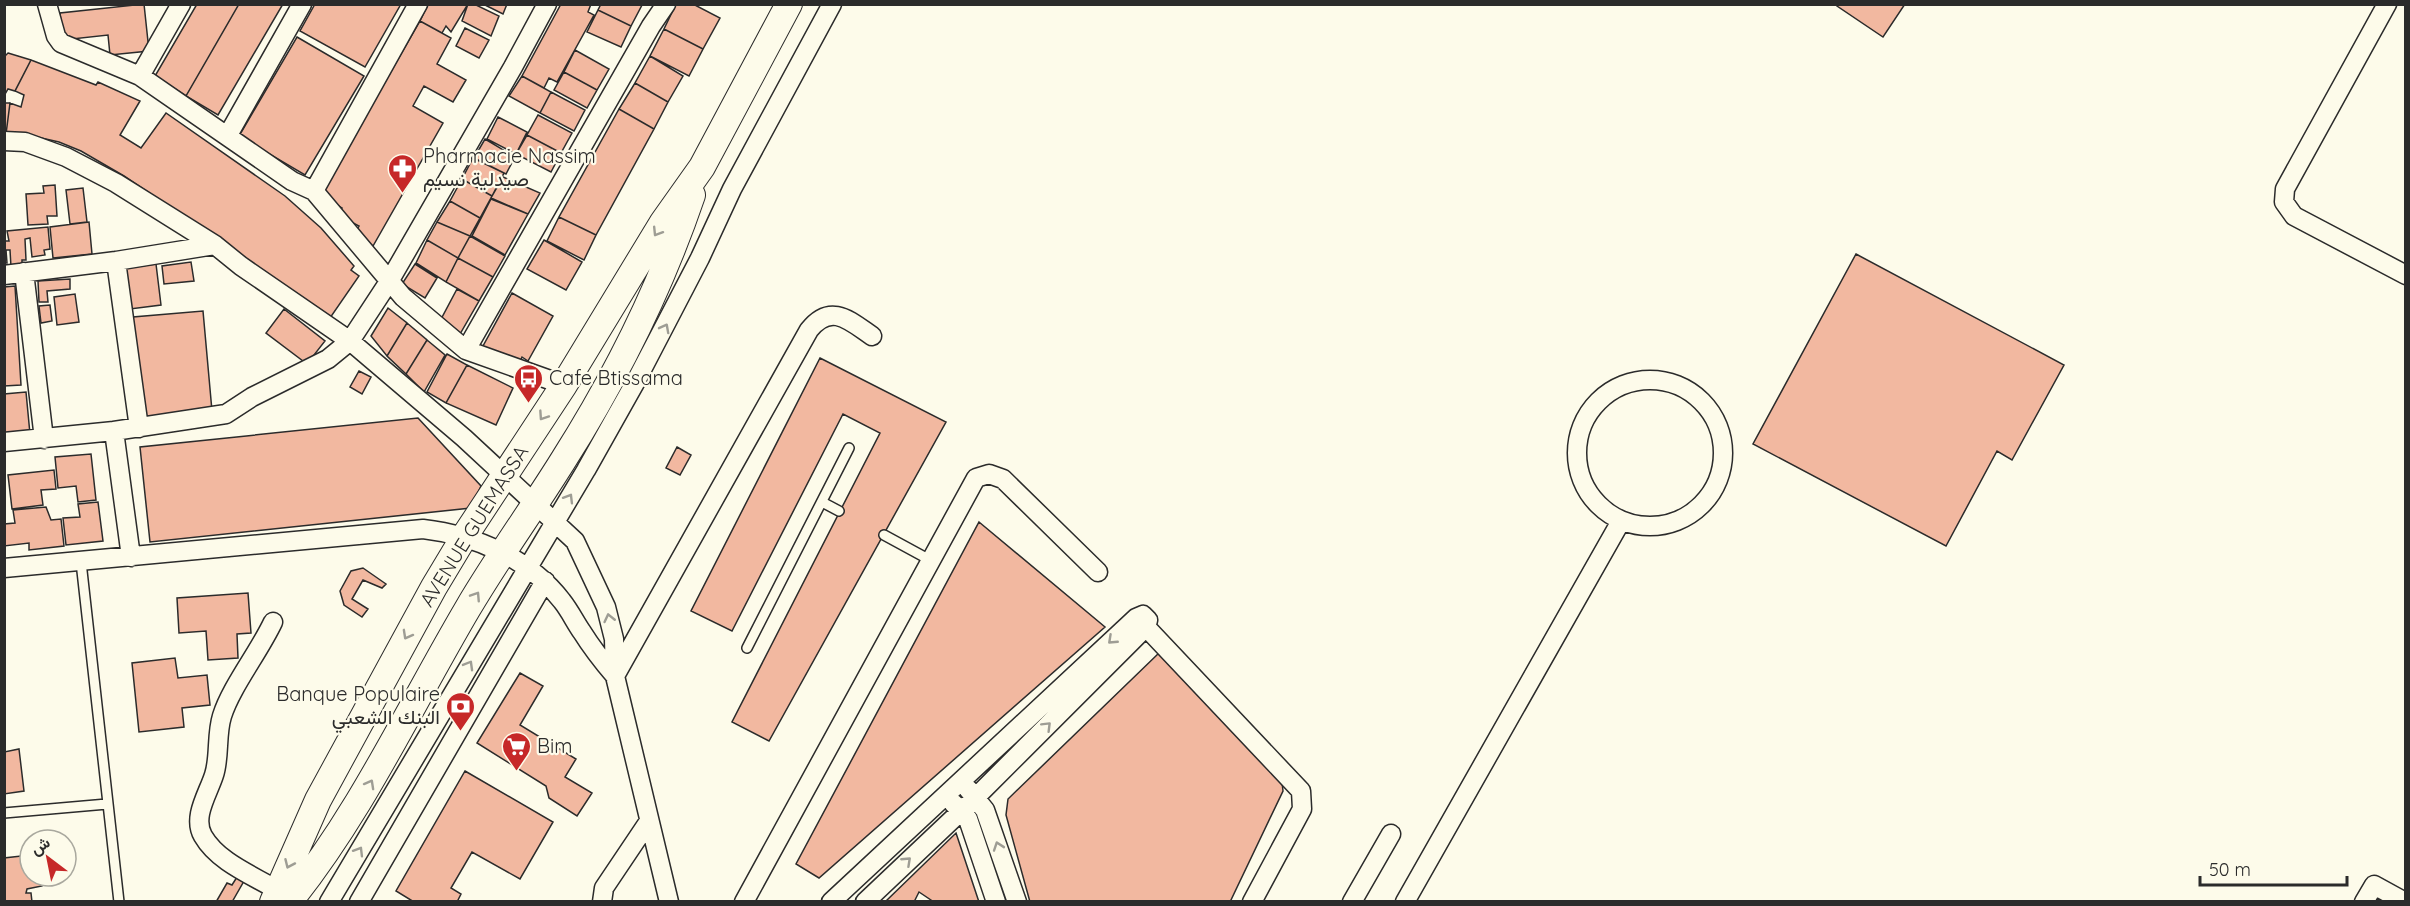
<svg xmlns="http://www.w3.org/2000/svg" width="2410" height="906" viewBox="0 0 2410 906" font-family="Quicksand,Vazirmatn,sans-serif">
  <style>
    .building { fill: #f2b8a0; stroke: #2b2b2b; stroke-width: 1.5 }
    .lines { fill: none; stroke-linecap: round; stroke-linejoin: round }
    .service-casing { stroke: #2b2b2b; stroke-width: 12 }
    .minor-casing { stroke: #2b2b2b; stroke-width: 21 }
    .secondary-casing { stroke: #2b2b2b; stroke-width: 28 }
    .service { stroke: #fdfbea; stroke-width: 9 }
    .minor { stroke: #fdfbea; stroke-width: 18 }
    .secondary { stroke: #fdfbea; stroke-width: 26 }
    .oneway { stroke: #9e9d94 }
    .labels { text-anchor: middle; stroke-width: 4.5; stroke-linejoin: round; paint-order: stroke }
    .poi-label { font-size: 20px; fill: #2b2b2b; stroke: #fdfbea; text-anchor: start }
    .street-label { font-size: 20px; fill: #2b2b2b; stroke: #fdfbea }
  </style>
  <rect width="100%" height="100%" fill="#fdfbea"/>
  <path class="building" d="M 144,4 L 149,51 L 110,55 L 108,35 L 63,40 L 60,13 Z
    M 197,4 L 239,4 L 186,96 L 155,76 Z
    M 239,4 L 283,4 L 218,115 L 186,96 Z
    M 315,4 L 401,4 L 365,67 L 300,31 Z
    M 428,4 L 468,4 L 451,32 L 446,26 L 442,33 L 420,21 Z
    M 468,4 L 474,4 L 499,16 L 491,36 L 462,21 Z
    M 483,4 L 507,4 L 503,14 Z
    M 561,4 L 591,4 L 588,12 L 594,15 L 557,82 L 549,78 L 544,88 L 522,76 Z
    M 601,4 L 640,4 L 642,5 L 631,26 L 598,10 Z
    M 676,4 L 693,4 L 720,18 L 703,49 L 664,29 Z
    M 1838,4 L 1905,4 L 1883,37 L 1837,6 Z
    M 598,10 L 631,26 L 621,47 L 587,32 Z
    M 420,21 L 451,38 L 437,64 L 466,80 L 453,102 L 424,86 L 413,106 L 443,123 L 373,246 L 354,235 L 359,226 L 338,215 L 342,208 L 320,195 Z
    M 465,28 L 489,40 L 479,58 L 456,46 Z
    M 664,29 L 703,49 L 689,76 L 650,56 Z
    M 297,37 L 364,76 L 305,175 L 239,136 Z
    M 575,50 L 609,69 L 597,90 L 564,72 Z
    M 8,53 L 31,60 L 15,91 L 8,89 L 4,96 L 4,57 Z
    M 650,56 L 683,76 L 668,102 L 635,83 Z
    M 31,60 L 96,85 L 98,82 L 140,101 L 120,135 L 141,148 L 166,113 L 285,196 L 321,228 L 354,266 L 351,270 L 359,276 L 330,318 L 224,243 L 124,176 L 81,151 L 59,142 L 28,135 L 6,134 L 10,103 L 21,107 L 24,95 L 15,91 Z
    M 564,72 L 597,90 L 587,108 L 554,90 Z
    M 522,76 L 551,92 L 540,113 L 509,96 Z
    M 635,83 L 668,102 L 654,129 L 619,109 Z
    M 551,92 L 585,110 L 574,131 L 540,113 Z
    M 4,103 L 10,103 L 6,134 L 4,134 Z
    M 619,109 L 654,129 L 596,235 L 559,217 Z
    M 538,115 L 572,133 L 561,153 L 527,135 Z
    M 498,117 L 527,132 L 516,154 L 487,139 Z
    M 527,135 L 561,153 L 551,172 L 516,154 Z
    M 485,139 L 515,157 L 506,174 L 474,158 Z
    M 473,158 L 504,173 L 492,196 L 462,179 Z
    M 503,177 L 540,193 L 528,214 L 491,198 Z
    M 462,179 L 492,196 L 480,218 L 450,201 Z
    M 55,185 L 57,216 L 47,216 L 48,224 L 28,225 L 26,194 L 44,193 L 43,186 Z
    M 83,188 L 87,222 L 70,224 L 66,190 Z
    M 491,199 L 528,214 L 505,255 L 472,236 Z
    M 450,201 L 480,218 L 470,236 L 437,222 Z
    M 559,217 L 596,235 L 584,260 L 547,241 Z
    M 89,222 L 92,254 L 53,258 L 50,227 Z
    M 437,222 L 470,236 L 458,258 L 427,240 Z
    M 48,227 L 50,249 L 44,250 L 45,255 L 32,257 L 30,238 L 25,239 L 26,260 L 22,260 L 22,266 L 11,267 L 10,250 L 6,250 L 7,263 L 4,263 L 4,241 L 9,241 L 7,231 Z
    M 470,236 L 505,256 L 493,277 L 458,258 Z
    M 427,240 L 458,258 L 446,282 L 416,263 Z
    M 544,240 L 582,262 L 566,290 L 527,269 Z
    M 1856,254 L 2064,365 L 2012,460 L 1997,451 L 1946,546 L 1753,444 Z
    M 458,258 L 493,277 L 479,301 L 446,282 Z
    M 191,262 L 194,281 L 164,284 L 162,266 Z
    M 156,264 L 161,305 L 130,309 L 125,268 Z
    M 415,264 L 437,278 L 425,298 L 402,284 Z
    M 70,279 L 70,289 L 47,291 L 48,302 L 39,302 L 38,281 Z
    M 15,286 L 21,385 L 4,386 L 4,287 Z
    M 457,289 L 479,301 L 460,334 L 439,323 Z
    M 512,293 L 553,316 L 528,361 L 522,357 L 518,366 L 483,346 Z
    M 75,294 L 79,322 L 57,325 L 54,297 Z
    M 50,305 L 52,321 L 41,323 L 39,306 Z
    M 388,308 L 407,323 L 387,356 L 371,336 Z
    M 284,309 L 325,341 L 307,364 L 266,333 Z
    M 203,311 L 212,411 L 141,417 L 133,317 Z
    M 407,323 L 427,340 L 406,374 L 387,356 Z
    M 427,340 L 445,355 L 424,392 L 406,374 Z
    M 447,354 L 467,365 L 446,403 L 427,392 Z
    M 820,358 L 946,422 L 769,741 L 732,722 L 880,433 L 843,414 L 732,631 L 691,611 Z
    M 467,365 L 513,388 L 496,425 L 446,403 Z
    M 359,371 L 371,377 L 362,394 L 350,387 Z
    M 26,392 L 30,434 L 4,437 L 4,394 Z
    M 418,418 L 481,486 L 471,508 L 150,542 L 140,447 Z
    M 677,447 L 691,455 L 680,475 L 666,468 Z
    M 91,454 L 96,500 L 78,502 L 76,486 L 58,488 L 55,457 Z
    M 54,470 L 56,489 L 41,490 L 43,505 L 12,509 L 8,475 Z
    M 98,502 L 103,541 L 66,545 L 63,518 L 80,517 L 78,504 Z
    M 46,507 L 51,520 L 61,519 L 64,546 L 29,550 L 29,543 L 4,546 L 4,524 L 15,523 L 13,510 Z
    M 979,522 L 1105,627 L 819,878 L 796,864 Z
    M 363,568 L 386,584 L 382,588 L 363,580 L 352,599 L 368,609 L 362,617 L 344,605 L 340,591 L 351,571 Z
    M 248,593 L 251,633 L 237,634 L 238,658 L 208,660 L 206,631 L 179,633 L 177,598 Z
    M 1160,652 L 1281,773 L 1283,791 L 1230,902 L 1030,902 L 1006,815 L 1008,799 Z
    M 175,658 L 178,678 L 207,675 L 210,705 L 182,708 L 184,727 L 139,732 L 132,663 Z
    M 520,673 L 543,686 L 520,725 L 576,759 L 565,777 L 592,793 L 577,816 L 549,798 L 546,786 L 477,743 Z
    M 19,749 L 24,791 L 4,794 L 4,752 Z
    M 465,771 L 553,822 L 520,879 L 472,852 L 451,888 L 461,894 L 457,902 L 414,902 L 396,891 Z
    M 956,833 L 979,902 L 934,902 L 919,892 L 914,902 L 885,902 Z
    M 30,855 L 30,876 L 42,876 L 42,886 L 27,889 L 26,893 L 31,893 L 32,902 L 4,902 L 4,858 Z
    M 237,877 L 244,881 L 232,902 L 216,902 L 227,883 L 232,885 Z"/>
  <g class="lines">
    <defs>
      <path id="service" d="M 822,502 L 839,511
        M 884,535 L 930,560
        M 81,562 L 119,902
        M 747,648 L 849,448
        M 4,813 L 107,804"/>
      <path id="minor" d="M 47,4 L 56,36 L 61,43 L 140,76 L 292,181 L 314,191 L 403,297 L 466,350 L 564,385
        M 2387,4 L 2285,189 L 2284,202 L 2294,216 L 2406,275
        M 140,76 L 181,4
        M 228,135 L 302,4
        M 4,141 L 25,142 L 66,157 L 116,183 L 215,245 L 241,266 L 350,341 L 464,438 L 575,541 L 606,607 L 614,639 L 615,676 L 669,902
        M 314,191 L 418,4
        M 116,261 L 139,428
        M 24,272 L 44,439
        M 4,275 L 116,261 L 215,245
        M 466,350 L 651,26 L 666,4
        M1577 453a73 73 0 1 1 146 0a73 73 0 1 1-146 0Z
        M 4,442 L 114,431
        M 131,557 L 114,431 L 226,414 L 252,397 L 328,359 L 350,341 L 390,280 L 513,67 L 547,4
        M 4,568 L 423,529 C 475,535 530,559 562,601 C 570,611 575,622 582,632 C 592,648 603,662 615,676
        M 273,622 C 259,652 231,687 222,716 C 216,735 220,757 214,775 C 208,794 192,817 203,836 C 218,862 252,875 277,890
        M 1146,627 L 1301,791 L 1302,809 L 1252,902
        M 616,674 L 809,330 C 831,302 850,321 872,336
        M 968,789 L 985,810 L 1017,902
        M 953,803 L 968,819 L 996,902
        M 329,902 L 586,470 L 636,381 L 700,258 L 732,189 L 832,4
        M 359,902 L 545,581
        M 602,902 L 604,888 L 649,821
        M 744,902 L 976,478 L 989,474 L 1003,479 L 1098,572
        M 831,902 L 1136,618 L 1143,615 L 1148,620 L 1146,627 L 976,797 L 865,902
        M 1352,902 L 1391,834
        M 1405,902 L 1621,521
        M 2364,902 L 2374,885 L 2405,902"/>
      <path id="secondary" d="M 273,902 L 318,800 L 434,587 L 464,537 L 564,385 L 663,222 L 702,167 L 789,4
        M 289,902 C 362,811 409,708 468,608 C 498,557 533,509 564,459 C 616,377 661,286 692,195"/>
    </defs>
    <use href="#service" class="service-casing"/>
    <use href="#minor" class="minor-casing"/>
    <use href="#secondary" class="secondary-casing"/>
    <use href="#service" class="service"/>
    <use href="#minor" class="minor"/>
    <use href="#secondary" class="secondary"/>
  </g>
  <defs><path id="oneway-chevron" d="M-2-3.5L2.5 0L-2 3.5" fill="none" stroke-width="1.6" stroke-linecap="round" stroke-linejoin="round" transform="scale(1.5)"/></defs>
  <g class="oneway">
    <use href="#oneway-chevron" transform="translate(657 232) rotate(122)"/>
    <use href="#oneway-chevron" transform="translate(665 328) rotate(-62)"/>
    <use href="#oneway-chevron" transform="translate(543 416) rotate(124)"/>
    <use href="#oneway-chevron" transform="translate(569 498) rotate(-59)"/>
    <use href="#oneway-chevron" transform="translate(476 596) rotate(-57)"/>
    <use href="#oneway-chevron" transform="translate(609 618) rotate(-103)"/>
    <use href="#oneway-chevron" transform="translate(407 635) rotate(119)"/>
    <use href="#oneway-chevron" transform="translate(1112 640) rotate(137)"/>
    <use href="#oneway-chevron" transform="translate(469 665) rotate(-60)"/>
    <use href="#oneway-chevron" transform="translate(1047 726) rotate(-45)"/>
    <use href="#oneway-chevron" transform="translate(370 784) rotate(-61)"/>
    <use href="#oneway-chevron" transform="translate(998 846) rotate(-109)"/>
    <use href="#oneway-chevron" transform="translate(359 851) rotate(-59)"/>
    <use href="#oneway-chevron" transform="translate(907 861) rotate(-43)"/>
    <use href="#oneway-chevron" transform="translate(289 864) rotate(114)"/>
  </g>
  <defs>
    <symbol id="pharmacy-pin" viewBox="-11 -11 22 30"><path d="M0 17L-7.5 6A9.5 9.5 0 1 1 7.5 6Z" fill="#c62828" stroke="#fdfbea"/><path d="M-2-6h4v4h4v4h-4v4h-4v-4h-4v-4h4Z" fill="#fff"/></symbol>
    <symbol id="bus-pin" viewBox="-11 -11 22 30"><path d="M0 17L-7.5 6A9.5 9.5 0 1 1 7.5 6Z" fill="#c62828" stroke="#fdfbea"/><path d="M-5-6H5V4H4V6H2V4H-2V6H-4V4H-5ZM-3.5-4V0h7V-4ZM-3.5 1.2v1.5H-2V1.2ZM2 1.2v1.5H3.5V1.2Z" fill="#fff"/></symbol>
    <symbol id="bank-pin" viewBox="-11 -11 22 30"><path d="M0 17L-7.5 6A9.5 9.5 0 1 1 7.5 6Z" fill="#c62828" stroke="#fdfbea"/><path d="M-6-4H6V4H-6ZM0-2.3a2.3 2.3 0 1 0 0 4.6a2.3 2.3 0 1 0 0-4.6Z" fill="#fff"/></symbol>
    <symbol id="supermarket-pin" viewBox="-11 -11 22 30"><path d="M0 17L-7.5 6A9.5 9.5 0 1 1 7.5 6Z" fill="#c62828" stroke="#fdfbea"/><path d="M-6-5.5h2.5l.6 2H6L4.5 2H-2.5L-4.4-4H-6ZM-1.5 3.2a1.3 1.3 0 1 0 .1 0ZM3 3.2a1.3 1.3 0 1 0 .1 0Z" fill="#fff"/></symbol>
  </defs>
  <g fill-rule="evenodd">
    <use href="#pharmacy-pin" x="386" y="152" width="33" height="45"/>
    <use href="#bus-pin" x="512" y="362" width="33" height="45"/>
    <use href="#bank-pin" x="444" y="690" width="33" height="45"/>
    <use href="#supermarket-pin" x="500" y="730" width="33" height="45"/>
  </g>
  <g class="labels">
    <g class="poi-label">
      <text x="423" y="163">Pharmacie Nassim<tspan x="423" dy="23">صيدلية نسيم</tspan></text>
      <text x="549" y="385">Cafe Btissama</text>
      <text x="440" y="701" text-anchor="end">Banque Populaire<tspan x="440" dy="23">البنك الشعبي</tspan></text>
      <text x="537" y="753">Bim</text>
    </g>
    <g class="street-label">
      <text transform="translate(474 526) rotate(-58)" y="7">AVENUE GUEMASSA</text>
    </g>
  </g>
  <rect width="2410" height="906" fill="none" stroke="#2b2b2b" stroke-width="12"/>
  <g transform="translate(48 858) rotate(328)"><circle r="28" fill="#fdfbea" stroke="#a9a89e" stroke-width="1.5"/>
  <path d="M0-4.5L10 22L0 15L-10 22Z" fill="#c62828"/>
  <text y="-9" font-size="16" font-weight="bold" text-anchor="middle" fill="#2b2b2b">ش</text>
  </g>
  <path d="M2200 876v9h147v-9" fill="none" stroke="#2b2b2b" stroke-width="3"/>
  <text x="2209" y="876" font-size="18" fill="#2b2b2b" stroke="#fdfbea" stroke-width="4.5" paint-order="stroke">50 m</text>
</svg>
